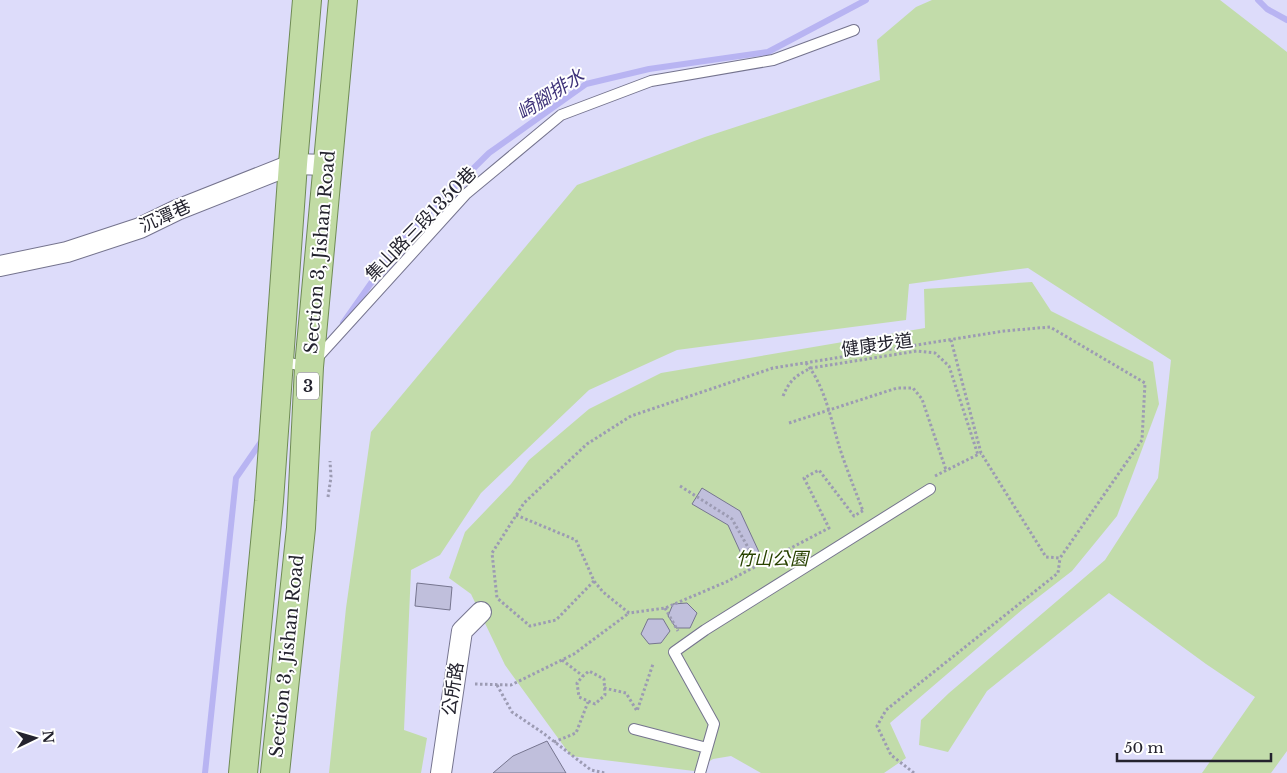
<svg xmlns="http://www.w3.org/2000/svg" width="1287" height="773" viewBox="0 0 1287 773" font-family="'Libre Baskerville','Noto Sans TC',serif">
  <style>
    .green { fill: #c2dcaa }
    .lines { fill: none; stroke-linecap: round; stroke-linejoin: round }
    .stream { stroke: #b8b4f2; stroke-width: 6 }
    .building { fill: #c0bfdc; stroke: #76758f }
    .service-casing { stroke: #75748e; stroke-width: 12 }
    .minor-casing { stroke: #75748e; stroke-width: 22 }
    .primary-casing { stroke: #6f8b54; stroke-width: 30 }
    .path { stroke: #9c9bb3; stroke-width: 3; stroke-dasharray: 2.5 2.5; stroke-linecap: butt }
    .service { stroke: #fff; stroke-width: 10 }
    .minor { stroke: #fff; stroke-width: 20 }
    .primary { stroke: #c1dba4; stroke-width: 28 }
    .labels { text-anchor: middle; stroke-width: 4; stroke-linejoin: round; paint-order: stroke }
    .shield { fill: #fff; stroke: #66656d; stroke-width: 1 }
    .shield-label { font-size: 16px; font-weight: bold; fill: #24232e }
    .street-label { font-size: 18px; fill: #24232e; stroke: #fff }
    .park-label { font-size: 18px; font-style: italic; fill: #284200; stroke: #fff }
    .water-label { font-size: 19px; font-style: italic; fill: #3f337a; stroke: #fff }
  </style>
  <rect width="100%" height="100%" fill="#dddcfa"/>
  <path class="green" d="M 932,0 L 1220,0 L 1287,52 L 1287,751 L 1271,773 L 1202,773 L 1255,697 L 1206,664 L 1109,593 L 987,691 L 948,752 L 919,745 L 921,720 L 949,693 L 1105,560 L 1158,478 L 1171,360 L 1028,268 L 909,284 L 906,320 L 677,350 L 589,390 L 481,493 L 440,555 L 411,570 L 404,730 L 427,738 L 421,773 L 329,773 L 346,608 L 371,432 L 577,185 L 705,137 L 880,80 L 877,40 L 916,7 Z
    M 1032,282 L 1051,311 L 1153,362 L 1159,404 L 1117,516 L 1072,571 L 1023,609 L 890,723 L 906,758 L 884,773 L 761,773 L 731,756 L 713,759 L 694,771 L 571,756 L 505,665 L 471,594 L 449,578 L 465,532 L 511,484 L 529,460 L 589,409 L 661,373 L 925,328 L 924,289 Z"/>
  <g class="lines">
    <path class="stream" d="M 1258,0 L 1267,9 L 1287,20
      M 343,323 L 402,239 L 489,153 L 586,84 L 649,69 L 768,52 L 866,0
      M 205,773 L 236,478 L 263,439"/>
  </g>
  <path class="building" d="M 702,488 L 740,511 L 759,552 L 744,560 L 728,525 L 692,504 Z
    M 417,583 L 452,587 L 450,610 L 415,606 Z
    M 687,603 L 697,613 L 690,628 L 676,628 L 668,616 L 673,604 Z
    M 648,619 L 663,619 L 670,631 L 661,643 L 649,644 L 641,634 Z
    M 547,741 L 566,773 L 493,773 L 513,756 Z"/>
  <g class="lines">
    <defs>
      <path id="service" d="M 279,361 L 309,367 L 466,194 L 561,115 L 651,81 L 773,60 L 854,30
        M 634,729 L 707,748
        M 700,773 L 714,724 L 674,652 L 705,630 L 930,489"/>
      <path id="minor" d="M 0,266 L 67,252 L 140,228 L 177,210 L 293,164 L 328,165
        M 441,773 L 462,631 L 481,612"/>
      <path id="primary" d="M 243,773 L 269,501 L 293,164 L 307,0
        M 275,773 L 301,528 L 309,367 L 343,0"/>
    </defs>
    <use href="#service" class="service-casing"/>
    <use href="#minor" class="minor-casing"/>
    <use href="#primary" class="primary-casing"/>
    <path class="path" d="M 806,363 C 825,386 831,420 840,449 C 847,470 855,490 863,511
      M 783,396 C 790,380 795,376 811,368 L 917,351 L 935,353 L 949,366 L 978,455
      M 789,423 L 897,388 L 913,388 L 922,399 L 946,470
      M 935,476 L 981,453
      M 680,486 L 732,519 L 758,565
      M 328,497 L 331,477 L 330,461
      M 516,515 L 576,540 L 594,581 L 603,592 L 629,613 L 665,608 L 726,582 L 829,528 L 804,478 L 819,470 L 854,516 L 864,510
      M 594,581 L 556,620 L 530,626 L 497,598 L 492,553 L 524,503 L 587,444 L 631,416 L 773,368 L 1004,331 L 1050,327 L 1145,383 L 1142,440 L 1060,558 L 1046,557 L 981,453 L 951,340
      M 665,608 L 678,631
      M 562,660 L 583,676 L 577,683 L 579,697 L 595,704 L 605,695 L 604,679 L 589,671 L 583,676
      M 475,684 L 511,685 L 574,654 L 629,613
      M 497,685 L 512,712 L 543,733 L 591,770 L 605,773
      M 604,688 L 626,693 L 637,711 L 653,664
      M 554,742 L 576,733 L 588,702
      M 914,773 L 891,755 L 877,726 L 886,710 L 1058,573 L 1060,558"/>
    <use href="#service" class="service"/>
    <use href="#minor" class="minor"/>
    <use href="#primary" class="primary"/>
  </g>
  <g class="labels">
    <rect class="shield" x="297" y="372.5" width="22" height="27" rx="4"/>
    <g class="shield-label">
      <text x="308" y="392">3</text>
    </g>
    <g class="street-label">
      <text transform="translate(165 216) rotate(-24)" y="6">沉潭巷</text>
      <text transform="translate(421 224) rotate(-46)" y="6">集山路三段1350巷</text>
      <text transform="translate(320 252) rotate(-85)" y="6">Section 3, Jishan Road</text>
      <text transform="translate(877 345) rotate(-8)" y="6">健康步道</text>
      <text transform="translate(287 656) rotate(-84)" y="6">Section 3, Jishan Road</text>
      <text transform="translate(453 689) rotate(-81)" y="6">公所路</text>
    </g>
    <g class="park-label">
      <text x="772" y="565">竹山公園</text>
    </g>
    <g class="water-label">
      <text transform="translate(550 94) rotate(-33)" y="7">崎腳排水</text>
    </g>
  </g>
  <g transform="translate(35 738) rotate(85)" stroke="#ffffff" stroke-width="4" paint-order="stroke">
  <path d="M0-4L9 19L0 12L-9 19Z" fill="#24232e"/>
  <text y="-8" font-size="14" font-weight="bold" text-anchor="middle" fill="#24232e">N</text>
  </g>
  <path d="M1117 753v8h154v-8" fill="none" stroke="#24232e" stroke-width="2.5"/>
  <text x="1124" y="753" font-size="15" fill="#24232e" stroke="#ffffff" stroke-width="4" paint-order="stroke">50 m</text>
</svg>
